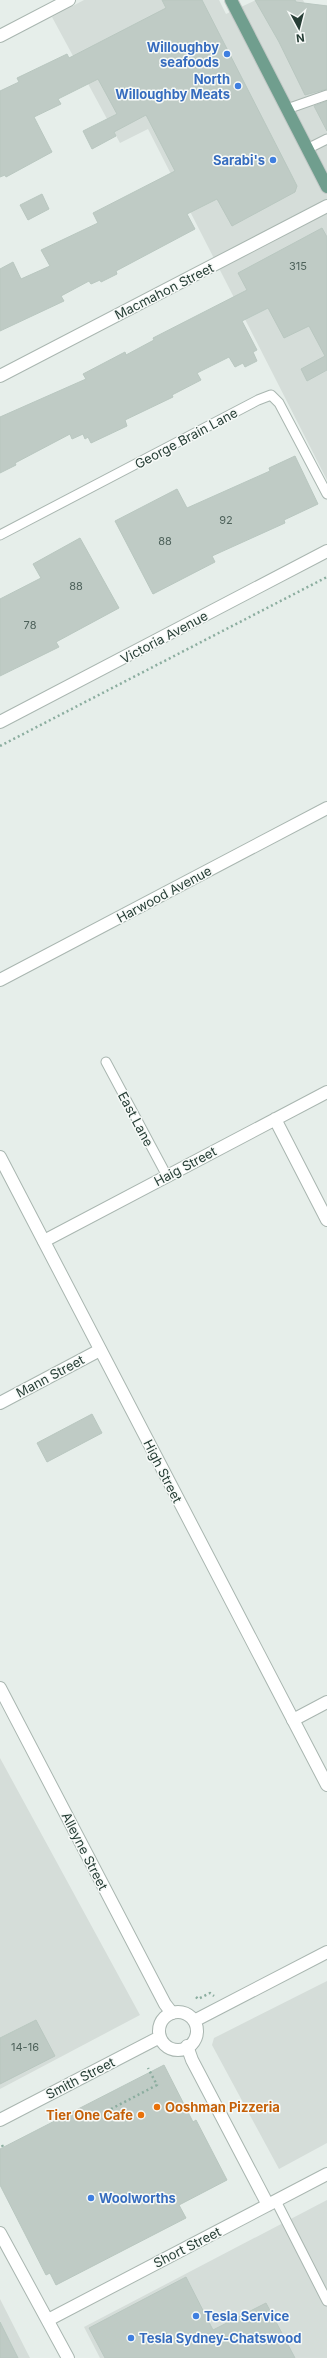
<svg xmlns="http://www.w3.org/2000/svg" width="327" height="2358" viewBox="0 0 327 2358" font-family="Inter,sans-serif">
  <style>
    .built { fill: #d5ddd9 }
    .building { fill: #bfcbc5; stroke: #b9c7c0 }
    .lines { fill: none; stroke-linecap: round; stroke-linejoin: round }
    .service-casing { stroke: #a9b6b0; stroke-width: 11 }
    .minor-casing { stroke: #a9b6b0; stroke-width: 14 }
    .tertiary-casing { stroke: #a9b6b0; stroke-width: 14 }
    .primary-casing { stroke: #c3c9c7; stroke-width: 14 }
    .path { stroke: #8bad9f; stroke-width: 2.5; stroke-dasharray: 2 3; stroke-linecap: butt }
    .service { stroke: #fff; stroke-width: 9 }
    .minor { stroke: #fff; stroke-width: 12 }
    .tertiary { stroke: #fff; stroke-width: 12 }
    .primary { stroke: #709e8e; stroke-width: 12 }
    .shop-dot { fill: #3f7fe0; stroke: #f7faf8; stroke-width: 1.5 }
    .food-dot { fill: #e8710a; stroke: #f7faf8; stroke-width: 1.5 }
    .labels { text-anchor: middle; stroke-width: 3; stroke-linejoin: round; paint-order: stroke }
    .number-label { font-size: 11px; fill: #4d615a }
    .shop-label { font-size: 13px; font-weight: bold; fill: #366cbe; stroke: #f7faf8; text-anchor: end }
    .street-label { font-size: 13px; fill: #273e36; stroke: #f7faf8 }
    .food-label { font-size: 13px; font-weight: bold; fill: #c56008; stroke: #f7faf8; text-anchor: start }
  </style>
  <rect width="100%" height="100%" fill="#e6eeea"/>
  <path class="built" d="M 84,0 L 219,0 L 226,14 L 256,0 L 303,0 L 305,4 L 327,5 L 327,480 L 148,129 L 120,143 L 52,17 Z
    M 0,1758 L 140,2015 L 0,2089 Z
    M 327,1981 L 327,2143 L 279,2169 L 212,2045 L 214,2038 Z
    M 327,2200 L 327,2358 L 100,2358 L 84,2327 Z
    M 0,2299 L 30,2358 L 0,2358 Z"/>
  <path class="building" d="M 162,0 L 202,0 L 292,176 L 297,186 L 295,192 L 232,226 L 217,199 L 187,214 L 195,229 L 116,271 L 117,274 L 101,282 L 100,280 L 91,284 L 89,281 L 61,296 L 64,301 L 0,331 L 0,269 L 13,262 L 21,279 L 50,266 L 41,250 L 98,223 L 93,213 L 175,171 L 146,115 L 114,132 L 116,136 L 92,149 L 83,131 L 117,114 L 98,79 L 58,99 L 61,104 L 34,117 L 52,152 L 6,177 L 5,175 L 0,177 L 0,91 L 19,82 L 17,78 L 67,54 L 69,58 L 166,8 Z
    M 255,0 L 295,0 L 296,2 L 327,6 L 327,89 L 305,95 L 279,42 Z
    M 327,101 L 327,131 L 314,106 Z
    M 42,194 L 49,209 L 28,220 L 20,205 Z
    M 322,228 L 327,237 L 327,370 L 307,381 L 301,369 L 325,356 L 309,326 L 284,338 L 268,308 L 242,321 L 257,350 L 253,352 L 257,361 L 245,367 L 243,363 L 235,367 L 229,357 L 197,373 L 201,380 L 172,395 L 173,397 L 125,420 L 127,426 L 91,443 L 88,437 L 85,439 L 83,434 L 72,439 L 70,434 L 15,463 L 16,465 L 0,473 L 0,417 L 86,379 L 83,374 L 125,352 L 126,355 L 154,340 L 153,338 L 247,290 L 238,273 Z
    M 295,456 L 318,504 L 284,520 L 285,523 L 212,556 L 215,562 L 153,594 L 115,521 L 177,489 L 187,508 L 270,471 L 269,468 Z
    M 80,538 L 119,608 L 56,642 L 59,647 L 0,676 L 0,599 L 41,578 L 33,564 Z
    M 92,1414 L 102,1433 L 47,1462 L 37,1443 Z
    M 36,2020 L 55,2056 L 0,2084 L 0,2038 Z
    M 164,2065 L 193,2122 L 196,2120 L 227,2180 L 179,2205 L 186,2218 L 56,2285 L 50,2273 L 46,2275 L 0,2185 L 0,2149 Z
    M 186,2277 L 213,2330 L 266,2303 L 295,2358 L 105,2358 L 89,2328 Z
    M 0,2322 L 18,2358 L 0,2358 Z"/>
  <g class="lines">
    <defs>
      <path id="service" d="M 287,109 L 327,95
        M 307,149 L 327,139
        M 0,535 L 258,400 L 271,395 L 279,403 L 327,494
        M 106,1062 L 167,1176
        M 276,2201 L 327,2301"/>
      <path id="minor" d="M 0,36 L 69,0
        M 0,376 L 327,206
        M 0,980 L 327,808
        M 275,1119 L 327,1220
        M 44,1241 L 327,1092
        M 0,1403 L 100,1350
        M 0,1688 L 165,2004 L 172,2013
        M 293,1720 L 327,1702
        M 187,2046 L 192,2060 L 268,2205
        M 0,2233 L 68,2358
        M 48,2320 L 327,2174"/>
      <path id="tertiary" d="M 0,722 L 327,551
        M 0,1157 L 327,1785
        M159 2031a19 19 0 1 1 38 0a19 19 0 1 1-38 0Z
        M 194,2021 L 327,1952
        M 0,2120 L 160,2037"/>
      <path id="primary" d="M 231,0 L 327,187"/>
    </defs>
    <use href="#service" class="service-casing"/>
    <use href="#minor" class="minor-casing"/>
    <use href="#tertiary" class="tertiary-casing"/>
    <use href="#primary" class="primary-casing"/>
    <path class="path" d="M 0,746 L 327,577
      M 196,1997 L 198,1999 L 210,1993 L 214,1996
      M 111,2109 L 157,2085 L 148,2068
      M 2,2145 L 3,2147"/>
    <use href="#service" class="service"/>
    <use href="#minor" class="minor"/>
    <use href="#tertiary" class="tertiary"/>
    <use href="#primary" class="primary"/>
  </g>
  <g class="shop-dot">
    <circle cx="227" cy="54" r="4"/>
    <circle cx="238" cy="86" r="4"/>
    <circle cx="273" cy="160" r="4"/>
    <circle cx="91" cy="2198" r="4"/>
    <circle cx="196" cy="2316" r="4"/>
    <circle cx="131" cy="2338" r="4"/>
  </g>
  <g class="food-dot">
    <circle cx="157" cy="2107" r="4"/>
    <circle cx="141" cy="2115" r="4"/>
  </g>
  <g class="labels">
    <g class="number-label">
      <text x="298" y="270">315</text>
      <text x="226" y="524">92</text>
      <text x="165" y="545">88</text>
      <text x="76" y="590">88</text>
      <text x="30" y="629">78</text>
      <text x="25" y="2051">14-16</text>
    </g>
    <g class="shop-label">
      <text x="219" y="52">Willoughby<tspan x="219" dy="15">seafoods</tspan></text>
      <text x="230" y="84">North<tspan x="230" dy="15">Willoughby Meats</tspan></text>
      <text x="265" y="165">Sarabi's</text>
      <text x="99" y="2203" text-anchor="start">Woolworths</text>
      <text x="204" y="2321" text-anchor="start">Tesla Service</text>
      <text x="139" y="2343" text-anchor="start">Tesla Sydney-Chatswood</text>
    </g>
    <g class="street-label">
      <text transform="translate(164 291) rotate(-27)" y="5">Macmahon Street</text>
      <text transform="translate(186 438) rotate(-28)" y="5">George Brain Lane</text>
      <text transform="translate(164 637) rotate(-28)" y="5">Victoria Avenue</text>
      <text transform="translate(164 894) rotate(-28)" y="5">Harwood Avenue</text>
      <text transform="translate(136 1119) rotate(62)" y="5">East Lane</text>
      <text transform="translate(185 1166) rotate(-28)" y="5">Haig Street</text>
      <text transform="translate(50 1376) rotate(-28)" y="5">Mann Street</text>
      <text transform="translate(163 1471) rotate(63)" y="5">High Street</text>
      <text transform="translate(85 1851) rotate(63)" y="5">Alleyne Street</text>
      <text transform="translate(80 2078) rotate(-27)" y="5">Smith Street</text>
      <text transform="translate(187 2247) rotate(-27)" y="5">Short Street</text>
    </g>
    <g class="food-label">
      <text x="165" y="2112">Ooshman Pizzeria</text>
      <text x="133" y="2120" text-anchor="end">Tier One Cafe</text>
    </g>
  </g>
  <g transform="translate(299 28) rotate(173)" stroke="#f7faf8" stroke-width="3" paint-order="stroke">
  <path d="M0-3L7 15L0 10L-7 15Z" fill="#273e36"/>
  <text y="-6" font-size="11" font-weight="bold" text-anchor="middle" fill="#273e36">N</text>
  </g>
</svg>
